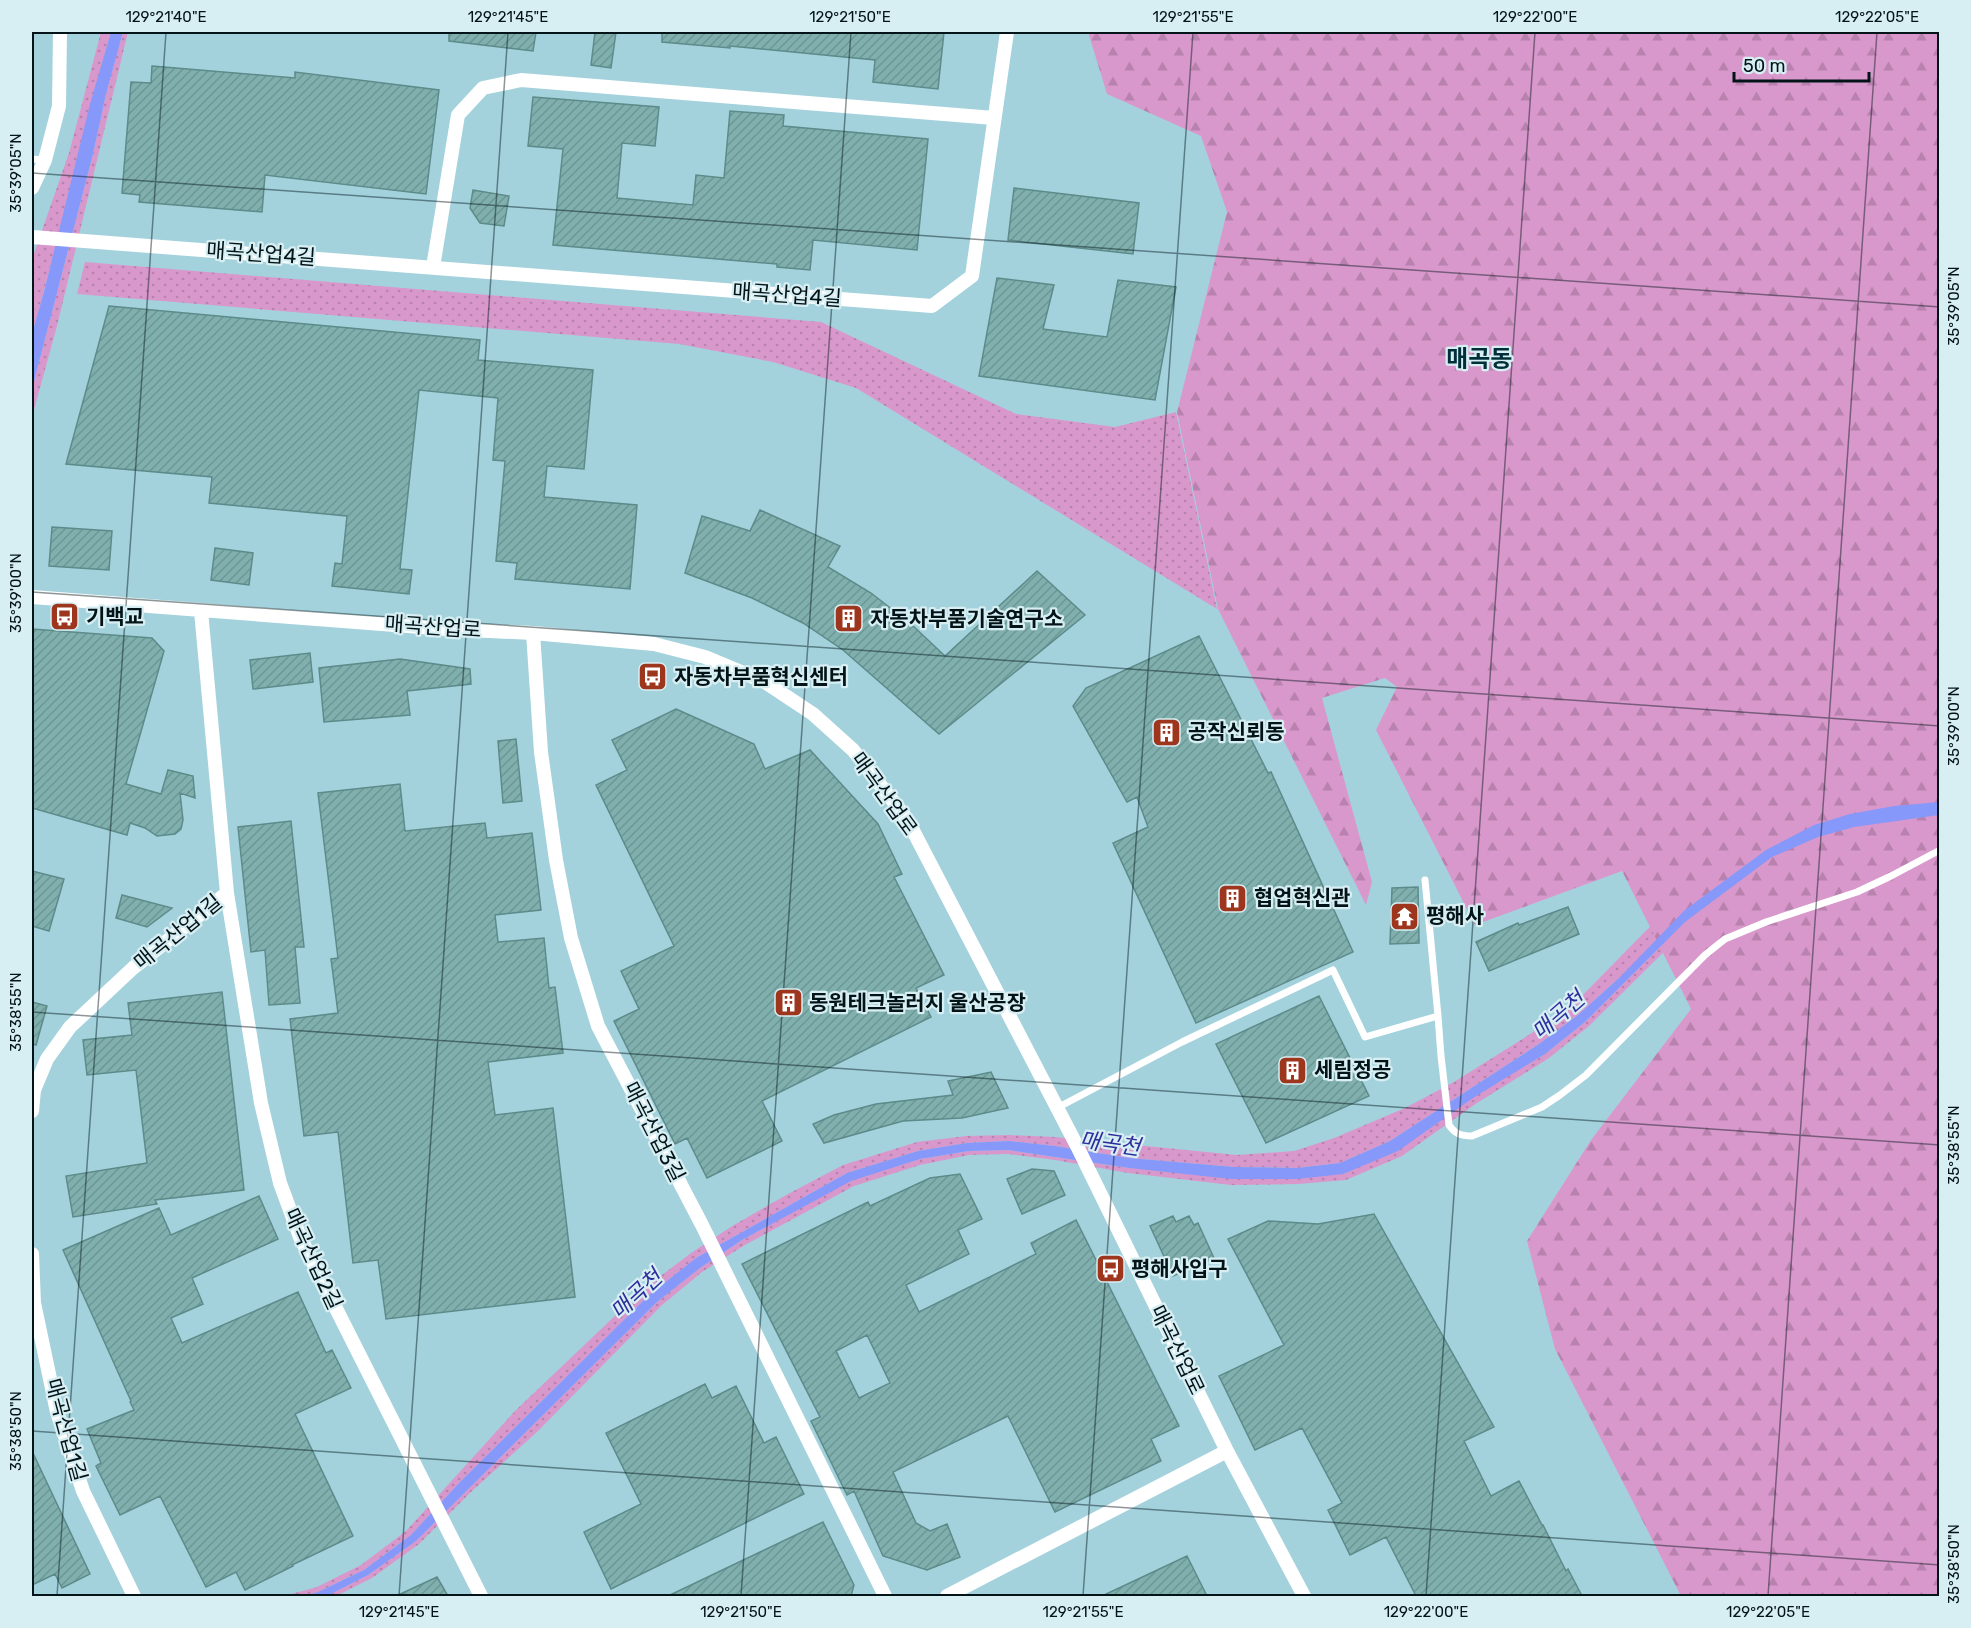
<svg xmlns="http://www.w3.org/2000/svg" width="1971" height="1628" viewBox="0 0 1971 1628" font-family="Rubik,'Noto Sans KR',sans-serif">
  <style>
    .grass { fill: url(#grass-dots) }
    .forest { fill: url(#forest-firs) }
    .water { fill: #8698f9 }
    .building { fill: url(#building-hatch); stroke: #5c8b8a; stroke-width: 1.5; fill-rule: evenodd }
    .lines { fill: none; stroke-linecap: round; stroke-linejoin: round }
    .service { stroke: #fff; stroke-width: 7 }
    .minor { stroke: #fff; stroke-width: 14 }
    .ticks { fill: none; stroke: #031418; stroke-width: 1.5; stroke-opacity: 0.45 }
    .labels { text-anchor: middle; stroke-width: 4.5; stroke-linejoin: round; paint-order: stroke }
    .street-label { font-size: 21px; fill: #031418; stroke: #d7eef3 }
    .poi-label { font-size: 21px; font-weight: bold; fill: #031418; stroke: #d7eef3; text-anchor: start }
    .water-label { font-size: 22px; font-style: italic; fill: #2d2e9c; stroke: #d7eef3 }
    .quarter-label { font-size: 24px; font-weight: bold; fill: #002f39; stroke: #d7eef3 }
    .neatline { fill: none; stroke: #031418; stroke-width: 2 }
    .ticks-label { font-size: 15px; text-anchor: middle; fill: #031418 }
  </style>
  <defs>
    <pattern id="grass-dots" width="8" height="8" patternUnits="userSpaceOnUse" patternTransform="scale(1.5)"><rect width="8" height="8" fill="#d998cc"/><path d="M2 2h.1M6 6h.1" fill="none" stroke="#b982ae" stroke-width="1.8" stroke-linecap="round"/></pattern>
    <pattern id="forest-firs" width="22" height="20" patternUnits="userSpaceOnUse" patternTransform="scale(1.5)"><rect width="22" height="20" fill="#d998cc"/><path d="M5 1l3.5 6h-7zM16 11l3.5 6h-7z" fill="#b982ae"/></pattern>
    <pattern id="building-hatch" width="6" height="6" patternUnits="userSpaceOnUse" patternTransform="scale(1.5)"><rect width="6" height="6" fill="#80b0ae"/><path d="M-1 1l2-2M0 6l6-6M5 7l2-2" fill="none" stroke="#6d9695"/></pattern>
  </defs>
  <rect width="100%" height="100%" fill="#a3d2dd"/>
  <path class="grass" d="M 101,32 L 111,32 C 82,132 61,234 32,334 L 32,259 L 69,153 Z
    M 123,32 L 128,32 L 57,326 L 32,417 L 32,389 L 93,154 L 106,94 Z
    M 85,262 L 821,322 L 1016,414 L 1115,427 L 1176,412 L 1217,609 L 856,388 L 773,362 L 679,344 L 77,294 Z
    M 1814,825 L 1619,978 L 1578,1015 L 1539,1044 L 1390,1141 L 1340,1163 L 1297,1168 L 1234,1167 L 1129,1158 L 1055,1146 L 1009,1141 L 967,1143 L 918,1151 L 847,1173 L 696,1258 L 649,1295 L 460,1482 L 411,1535 L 364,1570 L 318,1592 L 305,1596 L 284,1596 L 317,1587 L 361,1565 L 406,1531 L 515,1411 L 641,1291 L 691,1253 L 734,1225 L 788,1194 L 843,1165 L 917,1142 L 966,1136 L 1009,1135 L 1055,1137 L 1237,1155 L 1294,1151 L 1334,1138 L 1405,1108 L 1454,1082 L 1524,1038 L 1572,1006 L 1677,899 Z
    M 1685,922 L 1683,933 L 1589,1026 L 1549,1058 L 1477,1103 L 1402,1156 L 1346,1180 L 1298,1184 L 1231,1185 L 1128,1173 L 1055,1160 L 1008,1154 L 969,1155 L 920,1165 L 854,1186 L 745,1245 L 702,1272 L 661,1306 L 539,1430 L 472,1491 L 419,1544 L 372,1578 L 336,1596 L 327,1596 L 368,1575 L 416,1541 L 657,1302 L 700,1268 L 742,1240 L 851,1180 L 920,1159 L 969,1151 L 1008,1150 L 1129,1168 L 1343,1174 L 1545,1054 L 1585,1022 Z"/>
  <path class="forest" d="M 1088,32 L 1939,32 L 1939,1596 L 1681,1596 L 1555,1349 L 1527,1241 L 1591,1140 L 1691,1009 L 1622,871 L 1475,925 L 1376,730 L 1397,687 L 1385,678 L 1322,698 L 1372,882 L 1366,905 L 1218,609 L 1177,412 L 1227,212 L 1201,136 L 1107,94 Z"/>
  <path class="water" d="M 111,32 L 123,32 L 106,94 L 93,154 L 32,389 L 32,334 L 45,288 L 90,104 Z
    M 1939,802 L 1939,815 L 1854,827 L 1818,837 L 1772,857 L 1685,922 L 1585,1022 L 1545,1054 L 1473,1098 L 1398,1151 L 1343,1174 L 1297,1179 L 1231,1179 L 1129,1168 L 1008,1150 L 969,1151 L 920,1159 L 851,1181 L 742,1240 L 700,1268 L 657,1302 L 416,1541 L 368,1575 L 327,1596 L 305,1596 L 318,1592 L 364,1570 L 411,1535 L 460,1482 L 649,1295 L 696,1258 L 847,1173 L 918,1151 L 967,1143 L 1009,1141 L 1055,1146 L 1129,1158 L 1234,1167 L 1297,1168 L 1340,1163 L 1390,1141 L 1539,1044 L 1578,1015 L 1619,978 L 1685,910 L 1766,850 L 1814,825 L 1850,814 L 1894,806 Z"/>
  <path class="building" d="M 449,32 L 536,32 L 533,51 L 449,41 Z
    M 595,32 L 616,32 L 611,68 L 591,65 Z
    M 662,32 L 944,32 L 938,89 L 873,82 L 875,60 L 730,46 L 730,48 L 662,42 Z
    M 152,66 L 295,78 L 295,72 L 439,90 L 426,194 L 265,175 L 262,212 L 139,202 L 140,195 L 122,193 L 131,82 L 151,83 Z
    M 533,97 L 659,107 L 655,146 L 622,143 L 617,198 L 693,205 L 696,175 L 724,178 L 730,111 L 784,115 L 783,126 L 928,139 L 917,250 L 813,240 L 810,270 L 777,267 L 777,264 L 553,245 L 563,149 L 528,146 Z
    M 1014,188 L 1139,203 L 1133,254 L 1008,240 Z
    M 473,190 L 509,196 L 504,226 L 480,223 L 470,208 Z
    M 997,278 L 1054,285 L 1043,329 L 1107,337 L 1118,280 L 1176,287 L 1155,400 L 979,376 Z
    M 109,306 L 480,340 L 478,360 L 593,370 L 584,469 L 547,466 L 544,497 L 637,505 L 630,589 L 515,579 L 517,563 L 496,561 L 505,461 L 493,460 L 498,398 L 419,390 L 400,569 L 412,570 L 409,594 L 332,586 L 335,563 L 342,564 L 347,516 L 209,503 L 212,477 L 66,464 Z
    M 760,510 L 840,546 L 828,567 L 871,593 L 911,624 L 945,656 L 1037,571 L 1085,615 L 939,734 L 843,650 L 803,623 L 752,598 L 685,573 L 702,516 L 750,531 Z
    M 52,527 L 112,531 L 109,570 L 49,566 Z
    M 215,548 L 253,553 L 249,585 L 211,580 Z
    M 32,629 L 152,638 L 164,651 L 126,784 L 161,794 L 168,770 L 193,776 L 195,798 L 180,793 L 183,820 L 181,829 L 175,834 L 157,836 L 145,828 L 130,823 L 127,835 L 32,808 Z
    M 1199,636 L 1268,773 L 1271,772 L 1353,952 L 1196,1023 L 1113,843 L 1148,827 L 1137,797 L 1127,802 L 1073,706 L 1086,688 Z
    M 310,653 L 313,682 L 253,689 L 250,660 Z
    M 400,659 L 470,669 L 471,684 L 407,691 L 410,715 L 324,722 L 319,668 Z
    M 676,709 L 754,744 L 765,769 L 810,750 L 878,824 L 902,874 L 894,877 L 944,975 L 916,988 L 931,1017 L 762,1101 L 782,1141 L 707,1178 L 687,1138 L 675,1144 L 614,1021 L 639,1009 L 621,971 L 674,946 L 596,785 L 627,770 L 612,740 Z
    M 516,739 L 522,801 L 503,803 L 498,741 Z
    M 400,784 L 405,831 L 485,823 L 487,838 L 532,833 L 541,910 L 495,915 L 498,942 L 544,938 L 549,988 L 555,987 L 563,1053 L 488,1062 L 495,1115 L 553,1108 L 575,1297 L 386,1319 L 378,1260 L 353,1263 L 338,1132 L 304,1136 L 290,1019 L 338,1013 L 331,959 L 338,958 L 318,793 Z
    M 291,821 L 304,947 L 295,947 L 300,1003 L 269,1005 L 265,950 L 251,952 L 238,827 Z
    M 32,871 L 64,879 L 49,931 L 32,926 Z
    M 1418,887 L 1419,943 L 1390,944 L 1392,888 Z
    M 122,895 L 172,908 L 147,927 L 116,918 Z
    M 1568,907 L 1579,934 L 1489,971 L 1476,942 L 1518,923 L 1519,925 Z
    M 222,992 L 244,1190 L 155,1200 L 157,1204 L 73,1217 L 66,1176 L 147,1163 L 136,1070 L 87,1075 L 83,1040 L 132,1035 L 128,1003 Z
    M 1319,996 L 1369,1096 L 1266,1143 L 1216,1044 Z
    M 32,1002 L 47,1006 L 36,1045 L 32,1044 Z
    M 991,1072 L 1008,1108 L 962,1118 L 903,1121 L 824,1143 L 813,1124 L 834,1115 L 876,1104 L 953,1095 L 948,1081 Z
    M 1032,1169 L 1054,1171 L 1065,1195 L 1022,1214 L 1007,1179 Z
    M 960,1174 L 982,1219 L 958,1230 L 969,1254 L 906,1285 L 919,1312 L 1036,1254 L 1031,1243 L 1076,1220 L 1179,1426 L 1151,1439 L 1161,1461 L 1055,1512 L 1008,1416 L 893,1472 L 916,1523 L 930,1531 L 947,1524 L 960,1557 L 927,1570 L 883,1556 L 854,1491 L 847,1495 L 811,1421 L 820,1417 L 742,1264 L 868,1202 L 870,1206 L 930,1178 ZM 867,1335 L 890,1383 L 859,1398 L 836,1351 Z
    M 259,1196 L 278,1239 L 192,1278 L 203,1304 L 171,1318 L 182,1343 L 298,1292 L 326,1353 L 332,1350 L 351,1388 L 295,1414 L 353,1536 L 292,1565 L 293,1566 L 245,1590 L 236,1572 L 206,1587 L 160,1496 L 120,1515 L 96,1466 L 101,1463 L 87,1429 L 134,1410 L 130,1402 L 131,1401 L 63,1250 L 159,1208 L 171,1235 Z
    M 1374,1214 L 1494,1427 L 1464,1441 L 1491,1496 L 1519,1481 L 1542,1525 L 1543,1525 L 1566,1571 L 1568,1569 L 1582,1596 L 1416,1596 L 1386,1537 L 1350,1555 L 1328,1510 L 1342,1503 L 1302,1428 L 1255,1450 L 1219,1376 L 1284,1345 L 1228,1239 L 1268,1221 L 1318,1224 Z
    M 1173,1216 L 1176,1222 L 1189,1216 L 1194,1225 L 1198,1223 L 1214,1258 L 1173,1276 L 1150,1226 Z
    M 705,1384 L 712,1398 L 736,1386 L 764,1443 L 776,1437 L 804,1494 L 611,1589 L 584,1532 L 641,1504 L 606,1433 Z
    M 32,1451 L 90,1574 L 62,1588 L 55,1574 L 32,1585 Z
    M 823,1522 L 854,1585 L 851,1596 L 668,1596 Z
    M 1187,1556 L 1207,1596 L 1102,1596 Z
    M 437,1577 L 448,1596 L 396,1596 Z"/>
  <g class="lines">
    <path class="service" d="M 32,159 L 45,160
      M 1438,1016 L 1441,1056 L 1449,1125 C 1455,1134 1461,1136 1472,1136 L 1542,1107 L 1560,1095 L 1586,1075 L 1705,955 L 1725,939 L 1766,922 L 1857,892 L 1891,876 L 1940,850
      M 1057,1108 L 1182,1042 L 1333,970 L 1365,1037 L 1438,1016 L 1425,880"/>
    <path class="minor" d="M 32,188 L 45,160 L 59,106 L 60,32
      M 32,237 L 932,306 L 972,276 L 1007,32
      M 433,267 L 458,115 L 483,88 L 521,80 L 994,118
      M 32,597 L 447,629 L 533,633 L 654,644 L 705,657 L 765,682 L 813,714 L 853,750 L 907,819 L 1077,1146 L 1227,1451 L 1304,1596
      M 533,633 L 541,752 L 556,860 L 571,938 L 598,1026 L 702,1225 L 885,1596
      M 227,893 L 261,1103 L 280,1183 L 300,1237 L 481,1596
      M 32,1111 L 34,1090 L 47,1059 L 70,1027 L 133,968 L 227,893 L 201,611
      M 32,1254 L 34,1303 L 57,1412 L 83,1491 L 134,1596
      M 947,1596 L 1227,1451"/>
  </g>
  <path class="ticks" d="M 32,173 L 1940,307M 32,592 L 1940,726M 32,1012 L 1940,1145M 32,1431 L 1940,1565M 57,1596 L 166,32M 399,1596 L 508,32M 741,1596 L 851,32M 1083,1596 L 1193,32M 1426,1596 L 1535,32M 1768,1596 L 1877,32"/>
  <defs>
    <symbol id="bus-square" viewBox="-11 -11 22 22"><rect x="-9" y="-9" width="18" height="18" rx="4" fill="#9e351d" stroke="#d7eef3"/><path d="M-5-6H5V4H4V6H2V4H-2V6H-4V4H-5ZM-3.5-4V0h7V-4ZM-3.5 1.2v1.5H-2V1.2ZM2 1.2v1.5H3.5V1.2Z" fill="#fff"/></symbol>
    <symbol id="building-square" viewBox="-11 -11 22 22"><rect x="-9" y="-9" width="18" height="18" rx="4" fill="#9e351d" stroke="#d7eef3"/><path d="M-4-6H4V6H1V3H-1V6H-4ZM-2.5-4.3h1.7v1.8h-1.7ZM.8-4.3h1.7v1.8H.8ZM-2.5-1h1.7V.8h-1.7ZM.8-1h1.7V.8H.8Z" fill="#fff"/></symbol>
    <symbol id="temple-square" viewBox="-11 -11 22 22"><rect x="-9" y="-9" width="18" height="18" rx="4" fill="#9e351d" stroke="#d7eef3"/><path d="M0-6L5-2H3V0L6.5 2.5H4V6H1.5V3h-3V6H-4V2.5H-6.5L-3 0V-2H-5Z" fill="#fff"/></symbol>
  </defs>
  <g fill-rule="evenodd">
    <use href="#bus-square" x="48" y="600" width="33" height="33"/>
    <use href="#building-square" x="832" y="602" width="33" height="33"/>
    <use href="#bus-square" x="636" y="660" width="33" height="33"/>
    <use href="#building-square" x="1150" y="716" width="33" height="33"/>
    <use href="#building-square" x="1216" y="882" width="33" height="33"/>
    <use href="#temple-square" x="1388" y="900" width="33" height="33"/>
    <use href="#building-square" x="772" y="986" width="33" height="33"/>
    <use href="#building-square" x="1276" y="1054" width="33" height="33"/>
    <use href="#bus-square" x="1094" y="1252" width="33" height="33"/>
  </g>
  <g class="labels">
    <g class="street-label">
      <text transform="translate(261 254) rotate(4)" y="7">매곡산업4길</text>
      <text transform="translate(787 295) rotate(4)" y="7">매곡산업4길</text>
      <text transform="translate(433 627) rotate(4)" y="7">매곡산업로</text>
      <text transform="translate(884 794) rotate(54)" y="7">매곡산업로</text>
      <text transform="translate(178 932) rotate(-39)" y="7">매곡산업1길</text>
      <text transform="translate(654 1132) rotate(63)" y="7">매곡산업3길</text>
      <text transform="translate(313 1259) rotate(65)" y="7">매곡산업2길</text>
      <text transform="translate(1177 1350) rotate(64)" y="7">매곡산업로</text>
      <text transform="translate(66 1430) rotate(75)" y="7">매곡산업1길</text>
    </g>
    <g class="poi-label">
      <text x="86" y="624">기백교</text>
      <text x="870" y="626">자동차부품기술연구소</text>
      <text x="674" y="684">자동차부품혁신센터</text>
      <text x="1188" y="739">공작신뢰동</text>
      <text x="1254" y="905">협업혁신관</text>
      <text x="1426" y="923">평해사</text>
      <text x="809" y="1010">동원테크놀러지 울산공장</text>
      <text x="1314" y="1077">세림정공</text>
      <text x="1131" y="1276">평해사입구</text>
    </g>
    <g class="water-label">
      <text transform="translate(1558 1015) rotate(-41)" y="8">매곡천</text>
      <text transform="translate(1110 1143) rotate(8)" y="8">매곡천</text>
      <text transform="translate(636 1294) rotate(-43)" y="8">매곡천</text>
    </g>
    <g class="quarter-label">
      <text x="1479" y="367">매곡동</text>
    </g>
  </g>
  <rect width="1971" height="1628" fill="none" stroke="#d7eef3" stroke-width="66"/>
  <path d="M1734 72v9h135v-9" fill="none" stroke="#031418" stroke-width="3"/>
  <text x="1743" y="72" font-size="18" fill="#031418" stroke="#d7eef3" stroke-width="4.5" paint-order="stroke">50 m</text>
  <rect x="33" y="33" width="1905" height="1562" class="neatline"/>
  <g class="ticks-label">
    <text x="166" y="22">129°21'40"E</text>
    <text x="508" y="22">129°21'45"E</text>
    <text x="850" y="22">129°21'50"E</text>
    <text x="1193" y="22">129°21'55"E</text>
    <text x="1535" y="22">129°22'00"E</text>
    <text x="1877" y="22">129°22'05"E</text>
    <text transform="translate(16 173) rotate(-90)" y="5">35°39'05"N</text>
    <text transform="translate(1954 306) rotate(-90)" y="5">35°39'05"N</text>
    <text transform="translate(16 593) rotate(-90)" y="5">35°39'00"N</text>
    <text transform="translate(1954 726) rotate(-90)" y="5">35°39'00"N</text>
    <text transform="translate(16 1012) rotate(-90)" y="5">35°38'55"N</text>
    <text transform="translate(1954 1145) rotate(-90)" y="5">35°38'55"N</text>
    <text transform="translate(16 1431) rotate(-90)" y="5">35°38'50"N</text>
    <text transform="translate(1954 1564) rotate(-90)" y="5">35°38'50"N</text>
    <text x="399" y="1617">129°21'45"E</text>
    <text x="741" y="1617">129°21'50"E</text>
    <text x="1083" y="1617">129°21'55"E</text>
    <text x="1426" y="1617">129°22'00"E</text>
    <text x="1768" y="1617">129°22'05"E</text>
  </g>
</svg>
